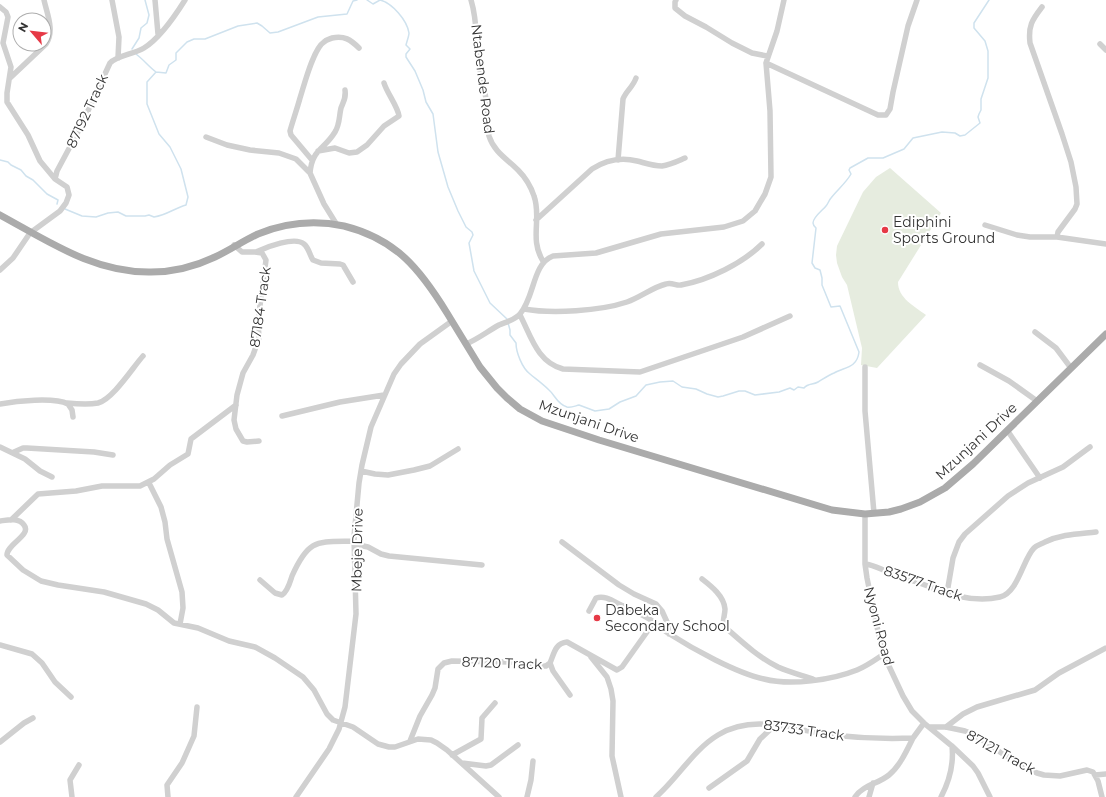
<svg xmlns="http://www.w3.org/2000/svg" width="1106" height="797" viewBox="0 0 1106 797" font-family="Montserrat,sans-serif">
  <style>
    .green { fill: #e6ecdf }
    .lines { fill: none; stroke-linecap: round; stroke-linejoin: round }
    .stream { stroke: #cfe2ee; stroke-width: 1.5 }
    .minor { stroke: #d0d0d0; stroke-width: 5.5 }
    .major { stroke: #ababab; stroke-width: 7 }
    .poi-dot { fill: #e63946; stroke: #fff; stroke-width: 1.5 }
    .labels { text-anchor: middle; stroke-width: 4; stroke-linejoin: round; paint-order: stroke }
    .street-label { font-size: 14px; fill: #333; stroke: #fff }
    .poi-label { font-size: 14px; fill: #333; stroke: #fff; text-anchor: start }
  </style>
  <rect width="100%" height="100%" fill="#fff"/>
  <path class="green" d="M 890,168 L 941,213 L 898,282 C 898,298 914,306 926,315 L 877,368 L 861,365 L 862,348 L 847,285 L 842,277 L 837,263 L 836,255 L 837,246 L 863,192 L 876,177 Z"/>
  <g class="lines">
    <path class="stream" d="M 367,0 L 373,4 L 380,0
      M 380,0 C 392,3 407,20 409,33 C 409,36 407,41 406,45 L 410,49 L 406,54 L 406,57 L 415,71 L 423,90 L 426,102 L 433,114 L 438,152 L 448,187 L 458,211 L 466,227 L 472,232 L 473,235 L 469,243 L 474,271 L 490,303 L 507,319 L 510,330 L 510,335 L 516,343 C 516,352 522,368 530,374 C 536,379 543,384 549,390 C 555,395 557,404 567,407 C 571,408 575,406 579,405 L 595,411 L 609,409 L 620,402 L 636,396 L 646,385 L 660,382 L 673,381 L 682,387 L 696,389 L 707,394 L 718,397 L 723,396 L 739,391 L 745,391 L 755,395 L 779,392 L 790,388 L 794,390 L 798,387 L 804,388 C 808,383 813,385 818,382 C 823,379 829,375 834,373 C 845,367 857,368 859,352 L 840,306 L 831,307 L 822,285 L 822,278 L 820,270 L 815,268 L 812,263 L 816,228 C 815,227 813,225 813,223 C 813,217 823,210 826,206 C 828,204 829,200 831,198 C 837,190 846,183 851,174 L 849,170 L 850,168 L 868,158 L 883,158 L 904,149 L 913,138 L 942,132 L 955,133 L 960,136 L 965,135 L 980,123 L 978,117 L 979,114 L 981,110 L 981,99 L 988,78 L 988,51 L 985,41 L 974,28 L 974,23 L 989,0
      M 132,49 L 139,38 L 141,28 L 147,23 L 149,15 L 145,0
      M 136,54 C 144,60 148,66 156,72
      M 0,160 L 8,162 L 11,165 L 21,170 L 26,176 L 33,180 L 47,194 L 58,200 L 57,204
      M 65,209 L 82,216 L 96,217 L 108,213 L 118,212 L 126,216 L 145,216 L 149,215 L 154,217 C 167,215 175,208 186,205 L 188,197 L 181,169 L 170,147 L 159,134 L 147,104 L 147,82 L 156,72 L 166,73 L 169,65 L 176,60 L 176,53 L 187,42 L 194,39 L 205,39 L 238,26 L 257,23 L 262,26 L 270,33 L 278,32 L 318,17 L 347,14 L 353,1 L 357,0"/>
    <path class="minor" d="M 112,0 L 119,37 L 118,58
      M 155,0 L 158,34
      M 471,0 C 477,19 476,38 478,57 C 479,72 484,85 486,99 C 487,112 486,124 489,136 C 494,152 507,159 518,170 C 525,177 531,187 534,196 C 542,218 529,239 543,261
      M 676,0 L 675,2 L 675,8 L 685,16 L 706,27 L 732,43 L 752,53 L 767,56
      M 0,7 L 6,12 L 8,17 L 3,43 L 11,67 L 7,93 L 7,102 L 28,135 L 40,161 L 55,179 L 67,187 L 69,195 L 66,203 L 60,211 L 30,233 L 13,258 L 0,270
      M 1042,7 C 1032,20 1028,26 1030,43 L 1062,134 L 1071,162 L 1076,187 L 1077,204 L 1075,209 L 1058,232 L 1057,237
      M 1100,44 L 1106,50
      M 766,63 L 878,115 L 886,115 L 890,109 L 893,92 L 908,26 L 917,0
      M 10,78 L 46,44 C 55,31 47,14 44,0
      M 206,137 L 227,145 L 250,150 L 279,153 L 296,159 L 310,173 L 324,204 L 337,225
      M 318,151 L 335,148 L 349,153 L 357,152 L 367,145 L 384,126 L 399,116 C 398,107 387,93 384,83
      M 312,160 L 291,135 L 290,131 C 293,120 297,109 300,98 C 304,86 313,49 324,42 C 326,40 330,39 332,38 C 344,35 351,40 359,48
      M 618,160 L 623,99 C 626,91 633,87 636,78
      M 310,173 C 312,149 324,150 335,132 C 340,124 339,116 341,108 C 344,100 346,98 345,90
      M 55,179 L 57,171 L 80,128 L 110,63 C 116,56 134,54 144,48 C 160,38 175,16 185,0
      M 536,220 L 592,169 C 606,160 621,157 637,161 C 645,163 653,166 662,166 C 670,165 678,161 685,158
      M 985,225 L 1017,235 L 1030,237 L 1057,237 L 1106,244
      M 234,245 L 242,252 L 255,252 L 262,253 L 266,260 L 258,321 L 259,338 L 253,355 L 243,373 L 237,395 L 234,420 L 236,429 L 243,441 L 247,442 L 259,441
      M 256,252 C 266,247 295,236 304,244 C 309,248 310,256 313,260 L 321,263 L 340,264 L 343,265 L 353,282
      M 524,309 C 552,314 600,311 627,302 C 641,297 653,287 666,284 C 672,282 676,286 681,285 C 709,280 743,263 762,244
      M 520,315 C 531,336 537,362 563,369 L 640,372 L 743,337 L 790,316
      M 1035,332 L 1056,348 L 1071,368
      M 466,344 C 478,339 488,331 499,325 C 506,322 515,320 520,314 C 535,297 532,264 553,256 L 596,253 L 661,234 L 724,227 L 743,221 L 755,211 L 765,194 L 771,177 L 770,111 L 766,63 L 777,31 L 784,0
      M 980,365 L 1009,381 L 1037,401
      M 865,367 L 865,411 L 874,513
      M 67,403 C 77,404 88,405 98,403 C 113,399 133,367 143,356
      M 0,404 C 16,401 54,397 68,404 L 72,410 L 73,417
      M 282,416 L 340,402 L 384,395
      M 1007,430 L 1040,478
      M 0,447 L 25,459 L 40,471 L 52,477
      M 14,452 L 23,448 L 27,448 L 94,452 L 113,455
      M 361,471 L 375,474 L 388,475 L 414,470 L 430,466 L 458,449
      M 149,483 L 161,507 L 165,522 L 167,539 L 182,592 L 183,608 L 180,624
      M 865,514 L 865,564 L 867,578 L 877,627 L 884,654 L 888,664 L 903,696 L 912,711 L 924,723 L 952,746 L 973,766 L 978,773 L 990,797
      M 11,520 L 38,494 L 76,491 L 102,486 L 140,486 L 154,479 L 170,465 L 188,454 L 191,439 L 236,405
      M 0,521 C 7,520 19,517 24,525 C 32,535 7,544 7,555 L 23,570 L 41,581 L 58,585 L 104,592 L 146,604 L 158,610 L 174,623 L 198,628 L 229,641 L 255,647 L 275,658 L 303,677 L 314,690 L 327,714 L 333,720 L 353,727 L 378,744 L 389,747 L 395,747 L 418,739 L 431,740 L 437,743 L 447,750 L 499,797
      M 562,542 L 619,585 L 634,594 L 656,604 L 662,611 L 667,622 L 669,634
      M 354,544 L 368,547 L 381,554 L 389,556 L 482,565
      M 865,564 C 874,565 880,569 888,572 C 897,576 907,579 917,582 C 943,592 971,604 1000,597 C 1018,593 1023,559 1034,548 C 1037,545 1042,544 1045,542 C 1062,534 1078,534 1096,532
      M 702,579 C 711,586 724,596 725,609 C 725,616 721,622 726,628 C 742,642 758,657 778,667 C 789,672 801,675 813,679
      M 260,580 L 275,593 L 282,595 C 288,591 290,582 292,576 C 309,538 317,542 354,541
      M 947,593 L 953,558 L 959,542 L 965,534 L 1008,496 L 1028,483 L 1063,467 L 1090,447
      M 589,611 L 596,598 C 605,595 613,601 621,605 C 632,610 644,615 654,622 C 659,626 663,630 668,633 C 693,649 736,673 764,679 C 791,686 832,680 857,670 C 867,666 875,660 884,654
      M 0,645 L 32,654 L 42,663 L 55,682 L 71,697
      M 591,657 L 607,677 L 611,689 L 613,701 L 612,756 L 621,797
      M 550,663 L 553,671 L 570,695
      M 929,727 L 946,727 L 965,731 L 973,734 L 1006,756 L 1037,773 L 1044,775 L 1060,776 L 1087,770 L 1093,772 L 1098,781 L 1102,797
      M 946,727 L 963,714 L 977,707 L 1035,690 L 1059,673 L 1106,648
      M 410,741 L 420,716 L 432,695 L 435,688 L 438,669 L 444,663 L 452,661 L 513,662 L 538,666 L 546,666 L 550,663 C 554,654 555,643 567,642 L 617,670 L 622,667 L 654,622
      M 0,742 L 24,723 L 33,718
      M 452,755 L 481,739 L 482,718 L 495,703
      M 462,763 L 486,766 L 491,765 L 518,745
      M 1095,775 L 1106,774
      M 709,788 L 747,761 L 760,739 L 775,725
      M 72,797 L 70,780 L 79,765
      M 168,797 L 167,785 L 182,763 L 194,736 L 197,707
      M 296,797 L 329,749 L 339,729 L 345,707 L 356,614 L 354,537 L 359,483 L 362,465 L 371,427 L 394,374 L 401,364 L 420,344 L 452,321
      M 527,797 L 531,780 L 533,761
      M 656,797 C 678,778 693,750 718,735 C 754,713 793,730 831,735 C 858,738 886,739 913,738 L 924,723
      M 855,797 C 863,785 878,784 889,775 C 900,766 907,750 913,738
      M 869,797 L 873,783
      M 941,797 C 950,780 954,765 952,746"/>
    <path class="major" d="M 0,215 C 48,241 94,273 151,272 C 172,272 196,266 215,257 C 230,250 243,241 258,234 C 285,223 315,220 344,226 C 396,239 420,269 447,313 C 458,331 469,349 480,367 L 497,388 L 507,398 L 520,409 L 542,421 L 599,440 L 832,510 L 865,514 L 889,512 L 901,509 L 920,502 L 945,488 L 973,464 L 1106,334"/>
  </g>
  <g class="poi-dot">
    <circle cx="885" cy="230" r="4"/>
    <circle cx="597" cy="618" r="4"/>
  </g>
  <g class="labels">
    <g class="street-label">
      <text transform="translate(483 79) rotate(83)" y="5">Ntabende Road</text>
      <text transform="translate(87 111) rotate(-65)" y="5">87192 Track</text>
      <text transform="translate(260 307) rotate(-82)" y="5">87184 Track</text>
      <text transform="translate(589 421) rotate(19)" y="5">Mzunjani Drive</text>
      <text transform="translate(976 441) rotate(-43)" y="5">Mzunjani Drive</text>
      <text transform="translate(357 550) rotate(-89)" y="5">Mbeje Drive</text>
      <text transform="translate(923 583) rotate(19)" y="5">83577 Track</text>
      <text transform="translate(879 626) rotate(75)" y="5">Nyoni Road</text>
      <text transform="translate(502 663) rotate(2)" y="5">87120 Track</text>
      <text transform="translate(804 730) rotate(8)" y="5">83733 Track</text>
      <text transform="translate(1001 752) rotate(29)" y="5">87121 Track</text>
    </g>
    <g class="poi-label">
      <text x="893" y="227">Ediphini<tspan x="893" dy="16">Sports Ground</tspan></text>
      <text x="605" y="615">Dabeka<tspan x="605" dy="16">Secondary School</tspan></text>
    </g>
  </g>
  <g transform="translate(32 32) rotate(298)"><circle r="19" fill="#ffffff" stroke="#adadad"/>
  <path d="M0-3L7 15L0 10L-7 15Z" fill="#e63946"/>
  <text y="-6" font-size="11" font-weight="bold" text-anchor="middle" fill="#333333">N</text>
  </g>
</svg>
